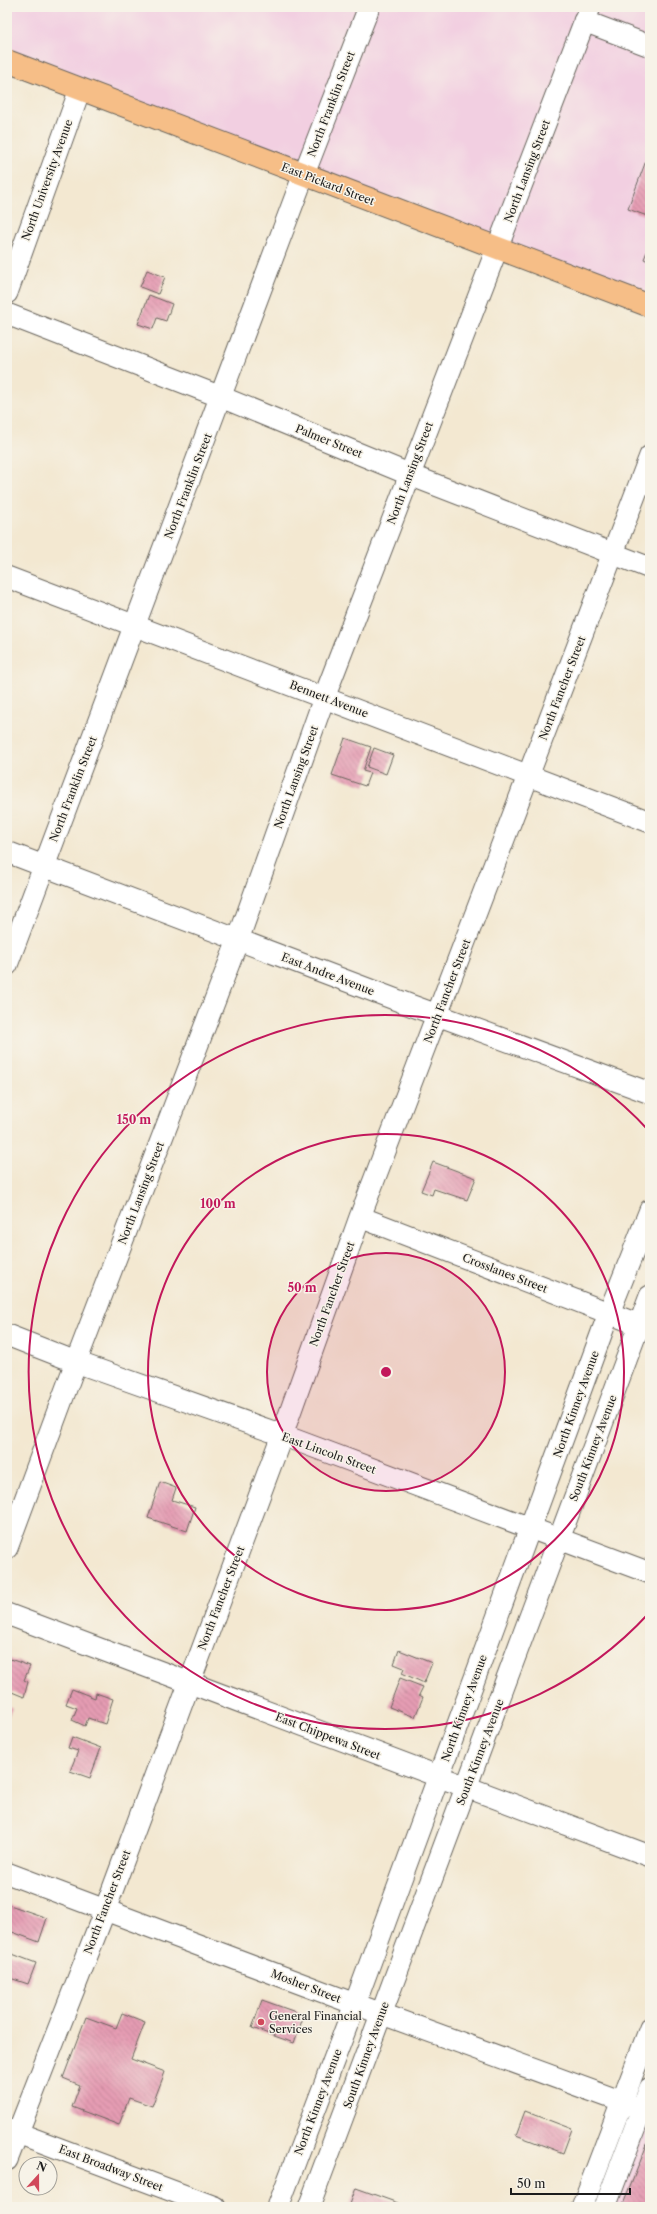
<svg xmlns="http://www.w3.org/2000/svg" width="657" height="2214" viewBox="0 0 657 2214" font-family="'Libre Caslon Text',serif">
  <style>
    .built { fill: #f2cfe1 }
    .building { fill: url(#building-back-hatch) }
    .lines { fill: none; stroke-linecap: round; stroke-linejoin: round }
    .minor-casing { stroke: #67635b; stroke-width: 23 }
    .major-casing { stroke: #67635b; stroke-width: 24 }
    .minor { stroke: #fff; stroke-width: 21 }
    .major { stroke: #f6be87; stroke-width: 22 }
    .ring { fill: none; stroke: #c2185b; stroke-width: 2 }
    .poi-dot { fill: #d1495b; stroke: #f7f3e8; stroke-width: 1.5 }
    .labels { text-anchor: middle; stroke-width: 3; stroke-linejoin: round; paint-order: stroke }
    .street-label { font-size: 11px; fill: #1c1c1c; stroke: #f7f3e8 }
    .poi-label { font-size: 11px; fill: #1c1c1c; stroke: #f7f3e8; text-anchor: start }
    .centre { fill: #c2185b; stroke: #f7f3e8; stroke-width: 2 }
    .ring-label { font-size: 12px; text-anchor: middle; font-weight: bold; fill: #c2185b; stroke: #f7f3e8; stroke-width: 3; stroke-linejoin: round; paint-order: stroke }
  </style>
  <defs>
    <pattern id="building-back-hatch" width="6" height="6" patternUnits="userSpaceOnUse"><rect width="6" height="6" fill="#e59cb3"/><path d="M-1 5l2 2M0 0l6 6M5-1l2 2" fill="none" stroke="#b97e91"/></pattern>
  </defs>
  <rect width="100%" height="100%" fill="#f7f3e8"/>
  <filter id="ink" filterUnits="userSpaceOnUse"><feTurbulence type="fractalNoise" baseFrequency=".025" numOctaves="2"/><feDisplacementMap in="SourceGraphic" scale="8" xChannelSelector="R" yChannelSelector="G"/><feConvolveMatrix kernelMatrix="1 2 1 2 8 2 1 2 1" color-interpolation-filters="sRGB"/></filter>
  <filter id="wash" filterUnits="userSpaceOnUse"><feTurbulence type="fractalNoise" baseFrequency=".012" numOctaves="4" result="noise"/><feDisplacementMap in="SourceGraphic" scale="16" xChannelSelector="R" yChannelSelector="G"/><feGaussianBlur stdDeviation="0.9" result="paint"/><feColorMatrix in="noise" values="0 0 0 0 0 0 0 0 0 0 0 0 0 0 0 0 0 1.4 0 .05"/><feComposite in="paint" operator="in"/></filter>
  <g filter="url(#wash)">
    <rect width="100%" height="100%" fill="#f3e8d1"/>
    <path class="built" d="M 7,7 L 650,7 L 650,306 L 7,61 Z
      M 650,2112 L 650,2207 L 599,2207 Z"/>
    <g id="blocks">
      <path class="building" d="M 650,150 L 650,217 L 628,209 Z
        M 650,244 L 650,262 L 644,259 Z
        M 147,270 L 165,277 L 158,294 L 140,287 Z
        M 149,295 L 172,304 L 166,321 L 157,318 L 153,329 L 138,324 Z
        M 345,738 L 371,747 L 363,771 L 370,773 L 365,786 L 332,775 Z
        M 374,748 L 393,755 L 386,774 L 367,767 Z
        M 433,1162 L 476,1178 L 467,1200 L 434,1189 L 432,1195 L 421,1191 Z
        M 160,1482 L 176,1488 L 172,1500 L 195,1507 L 187,1531 L 148,1518 Z
        M 399,1650 L 432,1663 L 424,1683 L 402,1673 L 404,1668 L 394,1664 Z
        M 7,1658 L 30,1666 L 24,1680 L 28,1682 L 24,1697 L 7,1690 Z
        M 400,1678 L 423,1687 L 419,1695 L 423,1697 L 415,1717 L 389,1707 Z
        M 72,1689 L 95,1698 L 96,1693 L 113,1699 L 105,1724 L 88,1718 L 85,1726 L 72,1720 L 77,1708 L 66,1704 Z
        M 7,1707 L 12,1708 L 7,1720 Z
        M 72,1737 L 101,1748 L 90,1778 L 70,1771 L 78,1751 L 68,1748 Z
        M 7,1904 L 47,1918 L 39,1942 L 7,1930 Z
        M 7,1952 L 36,1963 L 28,1984 L 7,1977 Z
        M 262,2000 L 304,2015 L 294,2043 L 252,2028 Z
        M 122,2013 L 145,2022 L 131,2059 L 165,2072 L 152,2106 L 129,2098 L 119,2125 L 72,2107 L 80,2085 L 63,2078 L 86,2017 L 116,2028 Z
        M 525,2111 L 572,2129 L 563,2153 L 516,2135 Z
        M 650,2137 L 650,2207 L 622,2207 Z
        M 356,2188 L 398,2203 L 397,2207 L 349,2207 Z"/>
    </g>
  </g>
  <g filter="url(#ink)">
    <use href="#blocks" fill-opacity="0" stroke="#67635b" stroke-width="1"/>
    <g class="lines">
      <defs>
        <path id="minor" d="M 584,21 L 650,46
          M 7,293 L 80,89
          M 7,314 L 221,397 L 423,480 L 650,568
          M 7,577 L 650,822
          M 7,852 L 410,1005 L 650,1093
          M 7,965 L 304,174 L 369,7
          M 360,1217 L 650,1329
          M 7,1335 L 76,1362 L 282,1435 L 650,1573
          M 7,1548 L 76,1362 L 238,940 L 324,698 L 590,7
          M 7,1614 L 650,1856
          M 7,1873 L 355,2004 L 650,2112
          M 7,2129 L 215,2207
          M 7,2160 L 105,1910 L 282,1435 L 360,1217 L 650,456
          M 278,2207 L 355,2004 L 609,1313 L 650,1210
          M 309,2207 L 650,1296
          M 582,2207 L 650,2028
          M 605,2207 L 650,2088"/>
        <path id="major" d="M 7,61 L 650,306"/>
      </defs>
      <use href="#minor" class="minor-casing"/>
      <use href="#major" class="major-casing"/>
      <use href="#minor" class="minor"/>
      <use href="#major" class="major"/>
    </g>
  </g>
  <circle cx="386" cy="1372" r="119" fill="#c2185b" fill-opacity=".12"/>
  <g class="ring">
    <circle cx="386" cy="1372" r="119"/>
    <circle cx="386" cy="1372" r="238"/>
    <path d="M649 1613A357 357 0 1 1 649 1131"/>
  </g>
  <circle class="poi-dot" cx="261" cy="2022" r="4"/>
  <g class="labels">
    <g class="street-label">
      <text transform="translate(331 104) rotate(-69)" y="4">North Franklin Street</text>
      <text transform="translate(527 171) rotate(-69)" y="4">North Lansing Street</text>
      <text transform="translate(47 180) rotate(-70)" y="4">North University Avenue</text>
      <text transform="translate(328 184) rotate(21)" y="4">East Pickard Street</text>
      <text transform="translate(329 441) rotate(22)" y="4">Palmer Street</text>
      <text transform="translate(410 473) rotate(-69)" y="4">North Lansing Street</text>
      <text transform="translate(188 486) rotate(-69)" y="4">North Franklin Street</text>
      <text transform="translate(562 688) rotate(-69)" y="4">North Fancher Street</text>
      <text transform="translate(329 699) rotate(21)" y="4">Bennett Avenue</text>
      <text transform="translate(296 777) rotate(-70)" y="4">North Lansing Street</text>
      <text transform="translate(73 789) rotate(-69)" y="4">North Franklin Street</text>
      <text transform="translate(328 974) rotate(21)" y="4">East Andre Avenue</text>
      <text transform="translate(447 991) rotate(-69)" y="4">North Fancher Street</text>
      <text transform="translate(141 1193) rotate(-69)" y="4">North Lansing Street</text>
      <text transform="translate(505 1273) rotate(21)" y="4">Crosslanes Street</text>
      <text transform="translate(332 1294) rotate(-70)" y="4">North Fancher Street</text>
      <text transform="translate(576 1404) rotate(-70)" y="4">North Kinney Avenue</text>
      <text transform="translate(593 1448) rotate(-69)" y="4">South Kinney Avenue</text>
      <text transform="translate(329 1453) rotate(20)" y="4">East Lincoln Street</text>
      <text transform="translate(221 1598) rotate(-69)" y="4">North Fancher Street</text>
      <text transform="translate(464 1708) rotate(-70)" y="4">North Kinney Avenue</text>
      <text transform="translate(328 1736) rotate(21)" y="4">East Chippewa Street</text>
      <text transform="translate(480 1752) rotate(-69)" y="4">South Kinney Avenue</text>
      <text transform="translate(107 1902) rotate(-69)" y="4">North Fancher Street</text>
      <text transform="translate(306 1986) rotate(21)" y="4">Mosher Street</text>
      <text transform="translate(366 2055) rotate(-70)" y="4">South Kinney Avenue</text>
      <text transform="translate(318 2102) rotate(-69)" y="4">North Kinney Avenue</text>
      <text transform="translate(111 2168) rotate(21)" y="4">East Broadway Street</text>
    </g>
    <g class="poi-label">
      <text x="269" y="2020">General Financial<tspan x="269" dy="13">Services</tspan></text>
    </g>
  </g>
  <circle cx="386" cy="1372" r="6" class="centre"/>
  <g class="ring-label">
    <text x="134" y="1124">150 m</text>
    <text x="218" y="1208">100 m</text>
    <text x="302" y="1292">50 m</text>
  </g>
  <rect width="657" height="2214" fill="none" stroke="#f7f3e8" stroke-width="24"/>
  <g transform="translate(38 2176) rotate(21)"><circle r="19" fill="#f7f3e8" stroke="#9f9d96"/>
  <path d="M0-3L7 15L0 10L-7 15Z" fill="#d1495b"/>
  <text y="-6" font-size="11" font-weight="bold" text-anchor="middle" fill="#1c1c1c">N</text>
  </g>
  <path d="M511 2188v6h119v-6" fill="none" stroke="#1c1c1c" stroke-width="2"/>
  <text x="517" y="2188" font-size="12" fill="#1c1c1c" stroke="#f7f3e8" stroke-width="3" paint-order="stroke">50 m</text>
</svg>
